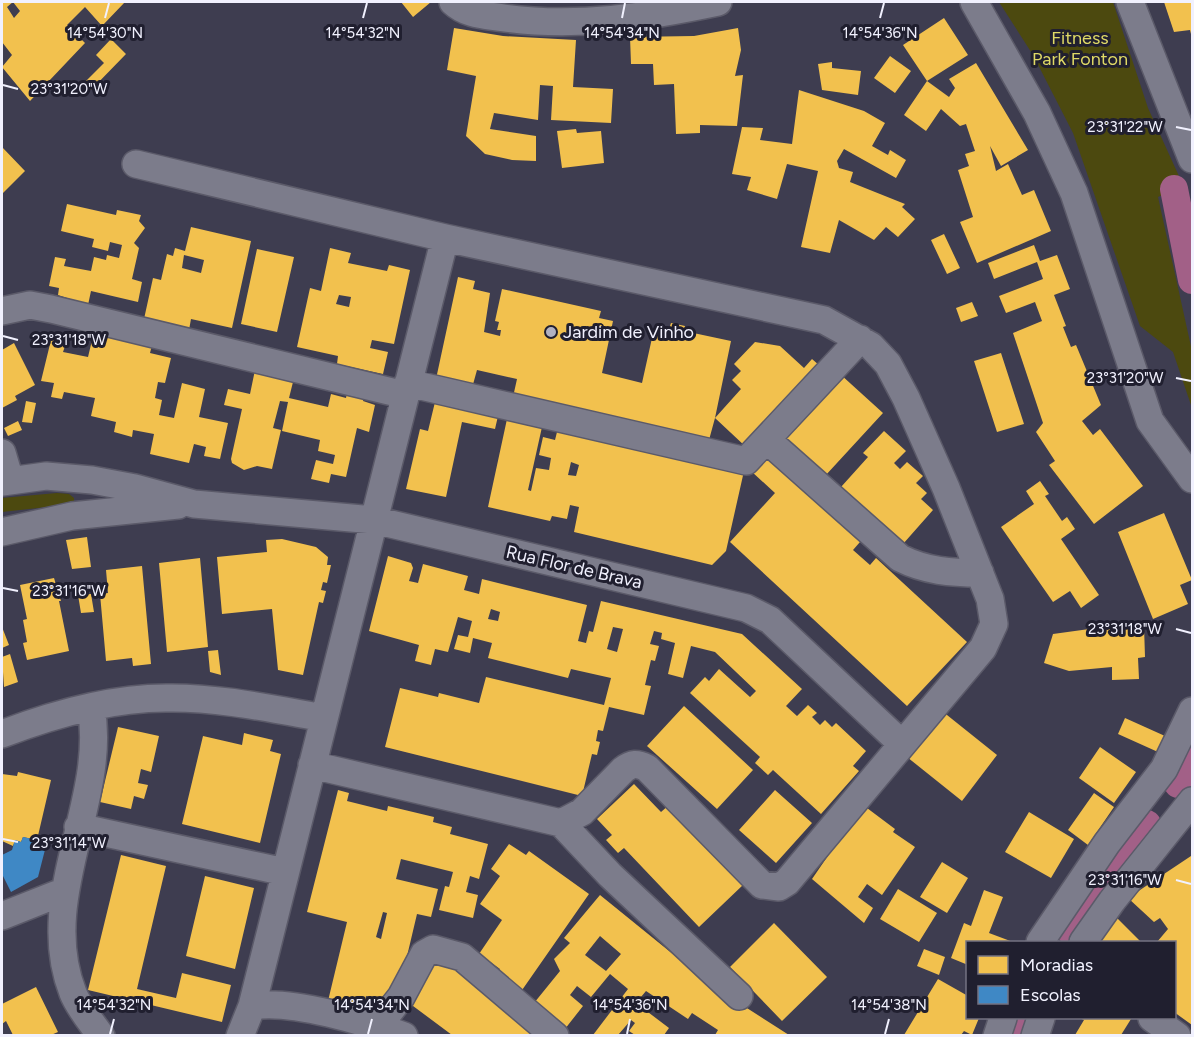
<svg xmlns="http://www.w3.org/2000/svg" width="1194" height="1037" viewBox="0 0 1194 1037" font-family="Figtree,sans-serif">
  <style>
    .green { fill: #4c490f }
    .homes { fill: #f2c14e; fill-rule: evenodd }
    .schools { fill: #3f88c5 }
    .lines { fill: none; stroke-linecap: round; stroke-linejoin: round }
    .canal { stroke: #a26087; stroke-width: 28 }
    .minor-casing { stroke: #5b5a69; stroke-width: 30 }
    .minor { stroke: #7c7c8b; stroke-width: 27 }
    .ticks { fill: none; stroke: #f1f1fe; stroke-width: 2 }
    .poi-dot { fill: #b2b2c1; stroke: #201f2f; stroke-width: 2 }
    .labels { text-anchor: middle; stroke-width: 6; stroke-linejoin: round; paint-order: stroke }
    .park-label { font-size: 18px; fill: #dfd966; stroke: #201f2f }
    .poi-label { font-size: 18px; fill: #f1f1fe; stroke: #201f2f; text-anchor: start }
    .street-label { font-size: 18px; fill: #f1f1fe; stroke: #201f2f }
    .ticks-label { font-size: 15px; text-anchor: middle; fill: #f1f1fe; stroke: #201f2f; stroke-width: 6; stroke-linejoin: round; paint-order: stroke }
  </style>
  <rect width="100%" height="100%" fill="#3e3d50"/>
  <path class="green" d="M 999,2 L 1113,2 L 1148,108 L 1183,185 L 1158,197 L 1192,351 L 1192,408 L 1173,352 L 1140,326 L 1073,133 L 1033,55 Z
    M 57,493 L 69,494 L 74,498 L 74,504 L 2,512 L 2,498 Z"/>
  <path class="homes" d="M 2,2 L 125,2 L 102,26 L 85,7 L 67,25 L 85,43 L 30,101 L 2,67 L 12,55 L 2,42 ZM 13,2 L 20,11 L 14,18 L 7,7 Z
    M 401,2 L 431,2 L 413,17 Z
    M 1164,2 L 1192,2 L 1192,38 L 1190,30 L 1174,32 Z
    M 944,18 L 968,55 L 927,81 L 903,45 Z
    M 454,28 L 503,36 L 576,40 L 573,87 L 613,89 L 611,123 L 551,120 L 553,86 L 540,85 L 538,120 L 494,113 L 490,129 L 536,136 L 536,161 L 512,160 L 485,154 L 466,136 L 476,76 L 447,70 Z
    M 738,28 L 741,50 L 735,76 L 743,75 L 737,126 L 700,125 L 700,133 L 676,134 L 674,84 L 654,85 L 653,64 L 631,64 L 630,37 L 694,36 Z
    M 111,39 L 126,54 L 91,90 L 84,83 L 104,63 L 96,55 Z
    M 890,56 L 911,71 L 895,93 L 874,78 Z
    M 832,62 L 832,68 L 861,71 L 858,95 L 822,90 L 818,64 Z
    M 976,63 L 1028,150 L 1001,166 L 990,146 L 996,171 L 1008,164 L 1022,195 L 1034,190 L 1051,231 L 977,263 L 960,222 L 973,217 L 958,170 L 969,166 L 965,154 L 975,151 L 966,124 L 960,126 L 941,109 L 926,131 L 904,115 L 927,81 L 949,97 L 955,88 L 949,79 Z
    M 799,90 L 864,111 L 885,123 L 872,146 L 888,155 L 890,150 L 906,160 L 896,178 L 844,149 L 837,161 L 839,168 L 853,172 L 850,182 L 905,204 L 902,207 L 915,219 L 898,237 L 886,227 L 874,240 L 839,220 L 830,253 L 801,247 L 818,171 L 787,164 L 777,199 L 747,190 L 751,177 L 732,174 L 742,127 L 763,128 L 760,140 L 792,144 Z
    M 576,129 L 577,133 L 601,131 L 604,163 L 562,168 L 557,131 Z
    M 2,147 L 25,171 L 2,194 Z
    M 67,204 L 116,215 L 117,210 L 141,215 L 139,221 L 145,228 L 134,243 L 139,248 L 132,279 L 142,282 L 138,302 L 91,291 L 88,305 L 58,295 L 59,288 L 49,286 L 55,257 L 66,259 L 64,266 L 91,271 L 94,257 L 106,260 L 107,255 L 119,258 L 122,245 L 110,242 L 108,251 L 92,247 L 94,239 L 61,231 Z
    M 191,227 L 251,241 L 232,328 L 191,319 L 189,330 L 144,319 L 153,278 L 161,280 L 167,254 L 173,256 L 175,248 L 185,251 ZM 184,255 L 204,260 L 201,273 L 182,268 Z
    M 944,234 L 960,268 L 947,274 L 931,240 Z
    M 1034,245 L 1040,261 L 1057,255 L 1070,289 L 1054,295 L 1066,326 L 1063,327 L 1071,347 L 1076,345 L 1101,405 L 1082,421 L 1093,435 L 1100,429 L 1143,486 L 1094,524 L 1049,465 L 1055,461 L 1036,432 L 1043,423 L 1013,333 L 1042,321 L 1035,302 L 1006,313 L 999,296 L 1043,279 L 1037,262 L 994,279 L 988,263 Z
    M 330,248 L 351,253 L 348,263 L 387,271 L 389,265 L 410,270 L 394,344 L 372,340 L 370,348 L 388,352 L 383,374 L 337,364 L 338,356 L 297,347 L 310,288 L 321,291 ZM 339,295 L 351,297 L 349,307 L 336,304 Z
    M 257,249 L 294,257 L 277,332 L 241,324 Z
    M 458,277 L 475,281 L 473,289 L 490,293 L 484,332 L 500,336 L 501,330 L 497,330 L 499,322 L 495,321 L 502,289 L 601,311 L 599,318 L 613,321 L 602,373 L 642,383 L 654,329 L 668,332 L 671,323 L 685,326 L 684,331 L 731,341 L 715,418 L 741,389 L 732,380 L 741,371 L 734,364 L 755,342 L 780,346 L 804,368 L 812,359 L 820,366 L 746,447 L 715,418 L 709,440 L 513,397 L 517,379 L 477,370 L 472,388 L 436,379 Z
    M 972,302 L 978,316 L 961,322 L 956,308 Z
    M 94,332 L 152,345 L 150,353 L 171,358 L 165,383 L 158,382 L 155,398 L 162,400 L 159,415 L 174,418 L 182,383 L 205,389 L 199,417 L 228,423 L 220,459 L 204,456 L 206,447 L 194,444 L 189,463 L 150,454 L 154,434 L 133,430 L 132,437 L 114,432 L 116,422 L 91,416 L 95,398 L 64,392 L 62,399 L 51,397 L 54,383 L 41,381 L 51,340 L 66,343 L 63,352 L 88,357 Z
    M 14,343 L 35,385 L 15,396 L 17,400 L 2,408 L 2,350 Z
    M 1001,353 L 1024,424 L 997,432 L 974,361 Z
    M 255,370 L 294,378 L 289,398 L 328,407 L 331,394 L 346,398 L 348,388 L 365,392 L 363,401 L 375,405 L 369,432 L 357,428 L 346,477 L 331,474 L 329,483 L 311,479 L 316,460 L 333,464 L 335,455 L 318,451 L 320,440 L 282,431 L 288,402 L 280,401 L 273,428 L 281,430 L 272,469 L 257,466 L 244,470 L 232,463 L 231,459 L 242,409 L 224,405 L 228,389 L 250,394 Z
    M 840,374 L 883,413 L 825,476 L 783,437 Z
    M 26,401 L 36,403 L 32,423 L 22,422 Z
    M 435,402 L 498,416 L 495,429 L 462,422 L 446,497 L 406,489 L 420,429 L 428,431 Z
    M 507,419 L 542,427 L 528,490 L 531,491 L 536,468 L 549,470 L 551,458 L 539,455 L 543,437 L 555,440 L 558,428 L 744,471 L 726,551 L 712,565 L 574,532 L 579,507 L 570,505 L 567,519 L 552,516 L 550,521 L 488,507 ZM 571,462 L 579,465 L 576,476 L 568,475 Z
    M 18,421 L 22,430 L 8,436 L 4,428 Z
    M 884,431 L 906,451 L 894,463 L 900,469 L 907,462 L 923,476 L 916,483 L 927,493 L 921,499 L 933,510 L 903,544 L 841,487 L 868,457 L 863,453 Z
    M 766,455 L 860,542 L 853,550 L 870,565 L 876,558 L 967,642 L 907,706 L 730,542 L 775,493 L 751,471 Z
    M 1040,481 L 1049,494 L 1045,496 L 1062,521 L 1067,517 L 1075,529 L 1061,539 L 1099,595 L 1081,608 L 1070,591 L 1053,602 L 1001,527 L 1034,504 L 1026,491 Z
    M 1164,513 L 1192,580 L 1180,585 L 1188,604 L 1153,619 L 1118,532 Z
    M 87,537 L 91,567 L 72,569 L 66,540 Z
    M 282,539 L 316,547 L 328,557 L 327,565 L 331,565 L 327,583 L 323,582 L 321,590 L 326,591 L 323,603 L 319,602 L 303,675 L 278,670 L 272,609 L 222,614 L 217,557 L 267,552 L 266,540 Z
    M 388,556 L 411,563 L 413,568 L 409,581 L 418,583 L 423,564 L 468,576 L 464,590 L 479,594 L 482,579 L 587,605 L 578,641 L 586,643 L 589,631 L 593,632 L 601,601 L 742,634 L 802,689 L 786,706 L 797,716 L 808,705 L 817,713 L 812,717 L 820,725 L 825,720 L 832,727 L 836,723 L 866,751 L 853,766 L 859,771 L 821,814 L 773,770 L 768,775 L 755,763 L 760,757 L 690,693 L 705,677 L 709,681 L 719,669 L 750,697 L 756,691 L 715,652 L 691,646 L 683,678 L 668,674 L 675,643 L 661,639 L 662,633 L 654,631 L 650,644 L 659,646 L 655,661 L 651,660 L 645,685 L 651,686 L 644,715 L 609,707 L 603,731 L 598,730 L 596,741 L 600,742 L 597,755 L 592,754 L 582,796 L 385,747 L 400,688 L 438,697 L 439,693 L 479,703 L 486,677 L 604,705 L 611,678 L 571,669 L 568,678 L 488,658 L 492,643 L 473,638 L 470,653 L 454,649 L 458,635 L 468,637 L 472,621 L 458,617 L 448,652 L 435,649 L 431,665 L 415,661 L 419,645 L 369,631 ZM 491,609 L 500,612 L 498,621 L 488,619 ZM 613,627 L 623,629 L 617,652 L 607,649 Z
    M 200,558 L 208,647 L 167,652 L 159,563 Z
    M 142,566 L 151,664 L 133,666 L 132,658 L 106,661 L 100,594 L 108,593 L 106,570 Z
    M 54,578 L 61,601 L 59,601 L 69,651 L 27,660 L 23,643 L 27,642 L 23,620 L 27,619 L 20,585 Z
    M 91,594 L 94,612 L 81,613 L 78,595 Z
    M 1111,626 L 1144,626 L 1145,657 L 1138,658 L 1139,679 L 1112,680 L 1112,667 L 1069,671 L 1044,663 L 1053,634 Z
    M 2,627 L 9,645 L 2,648 Z
    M 218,650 L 221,675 L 210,672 L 208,651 Z
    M 10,654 L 18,682 L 4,687 L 2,657 Z
    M 684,706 L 753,770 L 717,809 L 647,746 Z
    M 942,711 L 997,755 L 962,801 L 907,757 Z
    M 1125,718 L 1165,736 L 1158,752 L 1118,734 Z
    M 118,727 L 159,736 L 151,772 L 141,769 L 138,783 L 148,785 L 144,799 L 134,796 L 131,809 L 100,802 Z
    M 244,733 L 273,740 L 270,751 L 281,754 L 260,843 L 182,824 L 203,736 L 242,745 Z
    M 1100,747 L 1136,772 L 1114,803 L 1079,778 Z
    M 18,772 L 51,780 L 37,840 L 23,837 L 21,842 L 15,840 L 13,846 L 2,841 L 2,774 L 17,776 Z
    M 634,784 L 661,812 L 669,805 L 744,884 L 699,927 L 624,848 L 618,853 L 606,840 L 612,835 L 597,819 Z
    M 338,790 L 349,793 L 347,801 L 387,811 L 388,806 L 434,817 L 433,822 L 452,827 L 450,834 L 488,844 L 479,879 L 470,876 L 466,892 L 478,895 L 473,918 L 439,910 L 445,886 L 449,887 L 453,872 L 401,859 L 396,879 L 438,889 L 431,917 L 417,914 L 399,990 L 387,1001 L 366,996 L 363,1010 L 328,1001 L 347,922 L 307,912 ZM 383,912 L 387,913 L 381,939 L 376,937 Z
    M 775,790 L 812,823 L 776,863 L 739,830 Z
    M 1094,793 L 1114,807 L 1088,845 L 1068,830 Z
    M 863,805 L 895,829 L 893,832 L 915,847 L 882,895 L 867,884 L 858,897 L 873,908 L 864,923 L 812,879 Z
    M 1029,812 L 1074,839 L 1051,878 L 1005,852 Z
    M 509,844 L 526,855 L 529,851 L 589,894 L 520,993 L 496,975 L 500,969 L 479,954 L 502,920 L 480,904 L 500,876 L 491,869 Z
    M 121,855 L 166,866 L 137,989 L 176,998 L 182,973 L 231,985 L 222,1022 L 88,990 Z
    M 1191,856 L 1192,858 L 1192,1025 L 1174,1012 L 1174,942 L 1157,942 L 1168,929 L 1160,918 L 1154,922 L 1128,898 Z
    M 942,862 L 968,878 L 947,913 L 920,897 Z
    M 205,876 L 254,888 L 235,969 L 186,956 Z
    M 898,889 L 937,913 L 919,942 L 880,919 Z
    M 984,890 L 1003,897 L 989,933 L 1013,942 L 968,942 L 968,965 L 951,958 L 964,923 L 971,926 Z
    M 600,895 L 711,985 L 789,1035 L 715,1035 L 718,1030 L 692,1013 L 688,1019 L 646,991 L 636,1003 L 669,1028 L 664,1035 L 635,1035 L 629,1031 L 635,1023 L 631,1020 L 618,1035 L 593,1035 L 628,989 L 610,974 L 591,997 L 577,986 L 570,995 L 583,1006 L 561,1034 L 530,1008 L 560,971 L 554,959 L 570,943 L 564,938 ZM 600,936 L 621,954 L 606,971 L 585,955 Z
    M 1115,916 L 1141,942 L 1093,942 Z
    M 774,923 L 827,977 L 782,1021 L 730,967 Z
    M 924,949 L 945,957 L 939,975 L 917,966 Z
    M 438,957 L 541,1035 L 452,1035 L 405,1000 Z
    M 938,979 L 968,996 L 968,1018 L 979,1018 L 972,1035 L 964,1031 L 961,1035 L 904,1035 Z
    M 36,987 L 58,1032 L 51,1035 L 13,1035 L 6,1021 L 2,1024 L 2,1004 Z
    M 1079,1018 L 1129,1018 L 1131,1019 L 1121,1035 L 1075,1035 L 1084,1020 Z"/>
  <path class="schools" d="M 23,837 L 47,842 L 38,877 L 11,892 L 2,874 L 2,855 L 12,850 L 15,840 L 21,842 Z"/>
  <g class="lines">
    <path class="canal" d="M 1174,189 L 1192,280
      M 1178,784 L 1192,761
      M 1066,928 L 1147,824
      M 1014,1036 L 1021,1018"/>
    <defs>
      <path id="minor" d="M 453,2 C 467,15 485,15 504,18 C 577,28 647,17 718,2
        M 974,2 L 1037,113 L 1074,193 L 1150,421 L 1192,479
        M 1130,2 L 1192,159
        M 136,164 L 445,238 L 824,320 L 871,346 L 888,364 L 906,398 L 946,488 L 990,599 L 994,624 L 983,648 L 787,882 L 779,887 L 762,885 L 647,768 C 637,763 632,763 623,770 L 582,812 L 561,823 L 312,765
        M 2,311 L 30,305 L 51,309 L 405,395
        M 408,383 L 746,461 L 860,339
        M 767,440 L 900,558 C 926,571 951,573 980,573
        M 2,453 L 10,480
        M 2,482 L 46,476 L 92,480 L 135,488 L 194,504 L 374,520 L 746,608 L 770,620 L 902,744
        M 2,532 L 72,516 L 178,505
        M 91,707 C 108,801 35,897 73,993 C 79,1008 92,1023 101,1036
        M 2,734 C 54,714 110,698 166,698 C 218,697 273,709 324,718
        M 561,823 L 610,875 L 739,996
        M 78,827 L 285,872
        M 2,916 L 65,891
        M 1040,942 L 1107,843 L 1164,769 L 1192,711
        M 1083,942 L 1112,901 L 1192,801
        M 252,1006 C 292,999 366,1022 404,1036
        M 1152,1018 L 1177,1036
        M 378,1026 L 401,997 L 424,954 L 433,949 L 462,957 L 555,1036
        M 240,1036 L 252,1006 L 445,238
        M 997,1036 L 1003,1018
        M 1035,1036 L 1041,1018"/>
    </defs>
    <use href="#minor" class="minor-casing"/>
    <use href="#minor" class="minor"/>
  </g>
  <path class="ticks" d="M 105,18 L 109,3M 363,18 L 367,3M 622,18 L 625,3M 880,18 L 884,3M 3,85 L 18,89M 1176,127 L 1191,130M 3,336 L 18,340M 1176,378 L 1191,381M 3,588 L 18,591M 1176,629 L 1191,633M 3,839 L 18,842M 1176,880 L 1191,884M 110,1034 L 114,1019M 368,1034 L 372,1019M 627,1034 L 630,1019M 885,1034 L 889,1019"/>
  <circle class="poi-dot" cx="551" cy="332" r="6"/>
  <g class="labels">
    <g class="park-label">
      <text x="1080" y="44">Fitness<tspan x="1080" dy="21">Park Fonton</tspan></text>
    </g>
    <g class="poi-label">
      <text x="563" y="338">Jardim de Vinho</text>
    </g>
    <g class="street-label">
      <text transform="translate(574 567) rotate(13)" y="6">Rua Flor de Brava</text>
    </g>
  </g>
  <g class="ticks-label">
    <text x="105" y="38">14°54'30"N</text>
    <text x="363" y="38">14°54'32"N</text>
    <text x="622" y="38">14°54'34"N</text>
    <text x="880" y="38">14°54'36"N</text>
    <text x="69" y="94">23°31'20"W</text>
    <text x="1125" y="132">23°31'22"W</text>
    <text x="69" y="345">23°31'18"W</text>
    <text x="1125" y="383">23°31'20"W</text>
    <text x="69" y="596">23°31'16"W</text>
    <text x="1125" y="634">23°31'18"W</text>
    <text x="69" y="848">23°31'14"W</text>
    <text x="1125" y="885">23°31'16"W</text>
    <text x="114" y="1010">14°54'32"N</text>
    <text x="372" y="1010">14°54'34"N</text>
    <text x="630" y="1010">14°54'36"N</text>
    <text x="889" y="1010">14°54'38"N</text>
  </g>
  <rect width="1194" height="1037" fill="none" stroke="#f1f1fe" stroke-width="6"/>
  <rect x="966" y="941" width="210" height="78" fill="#201f2f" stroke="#747382" stroke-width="1.5"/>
  <rect x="978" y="956" width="30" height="18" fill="#f2c14e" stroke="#747382" stroke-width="1.5"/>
  <text x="1020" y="971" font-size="18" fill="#f1f1fe">Moradias</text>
  <rect x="978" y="986" width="30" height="18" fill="#3f88c5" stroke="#747382" stroke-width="1.5"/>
  <text x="1020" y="1001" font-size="18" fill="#f1f1fe">Escolas</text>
</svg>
